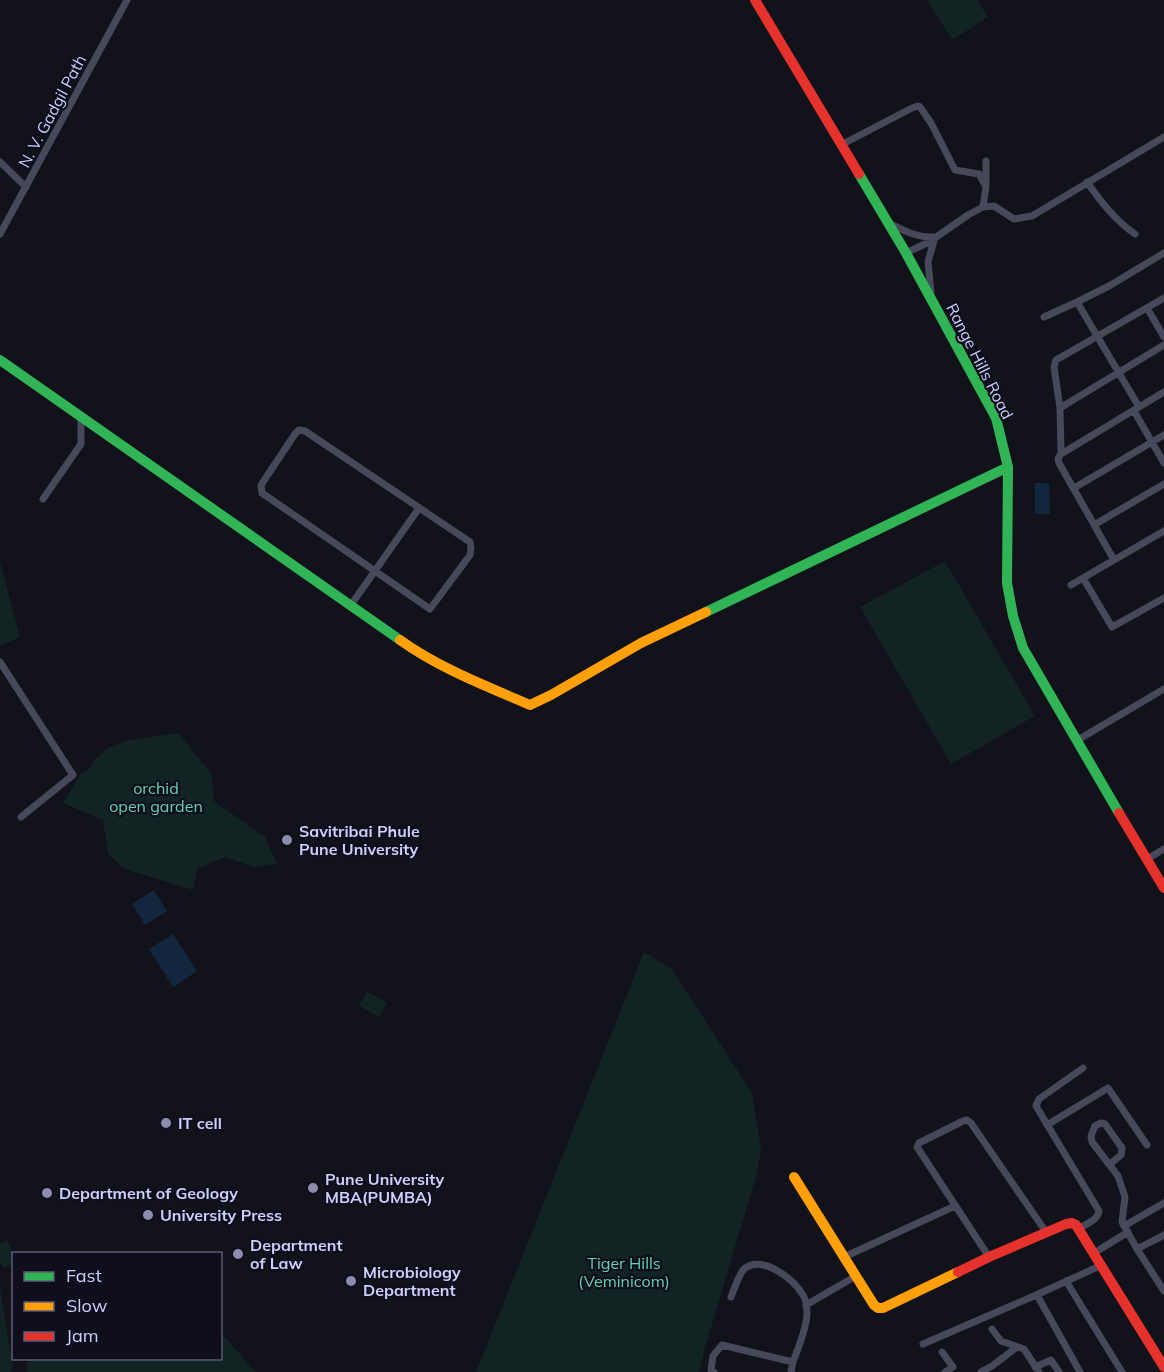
<svg xmlns="http://www.w3.org/2000/svg" width="1164" height="1372" viewBox="0 0 1164 1372" font-family="Mulish,sans-serif">
  <style>
    .green { fill: #112322 }
    .water { fill: #12273d }
    .lines { fill: none; stroke-linecap: round; stroke-linejoin: round }
    .street { stroke: #474859; stroke-width: 7 }
    .fast { stroke: #30b455; stroke-width: 10 }
    .slow { stroke: #ff9f0a; stroke-width: 10 }
    .jam { stroke: #e5322d; stroke-width: 10 }
    .poi-dot { fill: #8d8cac; stroke: #0f0e1d; stroke-width: 2 }
    .labels { text-anchor: middle; stroke-width: 4.5; stroke-linejoin: round; paint-order: stroke }
    .street-label { font-size: 16px; fill: #cfcefa; stroke: #0f0e1d }
    .park-label { font-size: 16px; fill: #62d2ab; stroke: #0f0e1d }
    .poi-label { font-size: 16px; font-weight: bold; fill: #cfcefa; stroke: #0f0e1d; text-anchor: start }
  </style>
  <rect width="100%" height="100%" fill="#12121a"/>
  <path class="green" d="M 927,0 L 977,0 L 988,17 L 952,40 Z
    M 945,561 L 1035,716 L 951,764 L 860,607 Z
    M 0,562 L 20,637 L 0,646 Z
    M 179,733 L 212,775 L 214,801 L 265,837 L 277,864 L 255,867 L 225,857 L 198,868 L 193,890 L 124,869 L 108,854 L 103,820 L 63,803 L 81,773 L 88,770 L 96,758 L 107,749 L 128,740 Z
    M 644,952 L 672,969 L 752,1093 L 761,1149 L 757,1173 L 705,1348 L 699,1372 L 476,1372 Z
    M 367,992 L 387,1002 L 379,1017 L 359,1006 Z
    M 7,1240 L 13,1255 L 13,1264 L 3,1268 L 0,1261 L 0,1243 Z
    M 0,1288 L 13,1367 L 11,1372 L 0,1372 Z
    M 221,1333 L 256,1372 L 27,1372 L 27,1359 L 220,1358 Z"/>
  <path class="water" d="M 1035,483 L 1049,483 L 1050,514 L 1035,514 Z
    M 154,890 L 167,911 L 145,925 L 132,904 Z
    M 173,934 L 197,971 L 173,987 L 149,949 Z"/>
  <g class="lines">
    <path class="street" d="M 841,145 L 912,108 L 918,106 L 920,107 L 931,123 L 955,170 L 979,174 L 986,187 L 983,207
      M 0,162 L 26,187
      M 1087,182 C 1101,202 1115,220 1135,234
      M 986,184 L 986,161
      M 889,223 C 905,231 917,238 935,237 L 928,262 L 931,292
      M 0,234 L 127,0
      M 906,253 L 929,242 L 968,215 L 983,207 L 994,206 L 1014,219 L 1032,216 L 1164,137
      M 1147,308 L 1164,337
      M 1044,317 L 1077,302
      M 1139,407 L 1077,302 L 1109,286 L 1164,253
      M 1060,408 L 1164,345
      M 1134,411 L 1164,463
      M 299,430 L 305,431 L 470,542 L 471,548 L 470,555 L 430,609 L 262,493 L 261,485 L 295,434 Z
      M 1061,454 L 1060,408 L 1054,367 L 1056,360 L 1164,298
      M 1074,488 L 1164,435
      M 43,499 L 81,444 L 81,417
      M 1094,525 L 1164,484
      M 1114,560 L 1059,463 L 1058,458 L 1061,454 L 1164,392
      M 1083,578 L 1112,627 L 1164,598
      M 1071,585 L 1164,531
      M 351,605 L 419,508
      M 0,662 L 73,775 L 21,817
      M 1076,741 L 1164,689
      M 1147,859 L 1164,849
      M 1047,1125 L 1108,1088 L 1147,1145
      M 1110,1164 L 1121,1155 L 1122,1148 L 1105,1124 L 1101,1123 L 1095,1126 L 1091,1136 L 1092,1142 L 1118,1176 L 1125,1197 L 1122,1222 L 1137,1249 L 1164,1291
      M 1124,1226 L 1164,1203
      M 1078,1229 C 1086,1224 1098,1220 1099,1211 L 1036,1106 L 1039,1099 L 1083,1068
      M 1137,1249 L 1164,1235
      M 1099,1250 L 1128,1232
      M 844,1257 L 955,1206
      M 989,1257 L 917,1147 L 919,1143 L 963,1121 L 967,1120 L 971,1123 L 1046,1232
      M 1066,1281 L 1122,1372
      M 1037,1295 L 1080,1372
      M 731,1297 C 734,1290 739,1273 745,1268 C 764,1255 794,1280 803,1295 C 806,1300 807,1307 807,1313 C 807,1328 798,1348 793,1362
      M 806,1305 L 856,1276
      M 992,1329 L 1001,1341 L 1024,1349 L 1039,1372
      M 923,1344 L 1034,1296 L 1102,1265
      M 942,1352 L 953,1367 L 945,1372
      M 1035,1367 L 1051,1360 L 1059,1372
      M 714,1372 L 711,1370 L 713,1356 L 722,1345 L 793,1362 L 791,1372
      M 981,1372 L 992,1366 L 1017,1347"/>
    <path class="fast" d="M 859,174 L 906,253 L 996,418 L 1008,467 L 1007,583 L 1013,616 L 1023,648 L 1119,813
      M 0,360 L 400,640
      M 706,612 L 1008,467"/>
    <path class="slow" d="M 400,640 C 439,668 486,686 530,705 L 551,695 L 641,643 L 706,612
      M 794,1177 L 874,1305 L 878,1308 L 883,1308 L 958,1272"/>
    <path class="jam" d="M 755,0 L 859,174
      M 1119,813 L 1164,888
      M 958,1272 L 989,1257 L 1066,1224 L 1072,1223 L 1076,1225 L 1164,1367"/>
  </g>
  <g class="poi-dot">
    <circle cx="287" cy="840" r="6"/>
    <circle cx="166" cy="1123" r="6"/>
    <circle cx="313" cy="1188" r="6"/>
    <circle cx="47" cy="1193" r="6"/>
    <circle cx="148" cy="1215" r="6"/>
    <circle cx="238" cy="1254" r="6"/>
    <circle cx="351" cy="1281" r="6"/>
  </g>
  <g class="labels">
    <g class="street-label">
      <text transform="translate(52 111) rotate(-62)" y="6">N. V. Gadgil Path</text>
      <text transform="translate(980 361) rotate(63)" y="6">Range Hills Road</text>
    </g>
    <g class="park-label">
      <text x="156" y="794">orchid<tspan x="156" dy="18">open garden</tspan></text>
      <text x="624" y="1269">Tiger Hills<tspan x="624" dy="18">(Veminicom)</tspan></text>
    </g>
    <g class="poi-label">
      <text x="299" y="837">Savitribai Phule<tspan x="299" dy="18">Pune University</tspan></text>
      <text x="178" y="1129">IT cell</text>
      <text x="325" y="1185">Pune University<tspan x="325" dy="18">MBA(PUMBA)</tspan></text>
      <text x="59" y="1199">Department of Geology</text>
      <text x="160" y="1221">University Press</text>
      <text x="250" y="1251">Department<tspan x="250" dy="18">of Law</tspan></text>
      <text x="363" y="1278">Microbiology<tspan x="363" dy="18">Department</tspan></text>
    </g>
  </g>
  <rect x="12" y="1252" width="210" height="108" fill="#0f0e1d" stroke="#5c5b75" stroke-width="1.5"/>
  <rect x="24" y="1272" width="30" height="9" fill="#30b455" stroke="#5c5b75" stroke-width="1.5"/>
  <text x="66" y="1282" font-size="18" fill="#cfcefa">Fast</text>
  <rect x="24" y="1302" width="30" height="9" fill="#ff9f0a" stroke="#5c5b75" stroke-width="1.5"/>
  <text x="66" y="1312" font-size="18" fill="#cfcefa">Slow</text>
  <rect x="24" y="1332" width="30" height="9" fill="#e5322d" stroke="#5c5b75" stroke-width="1.5"/>
  <text x="66" y="1342" font-size="18" fill="#cfcefa">Jam</text>
</svg>
